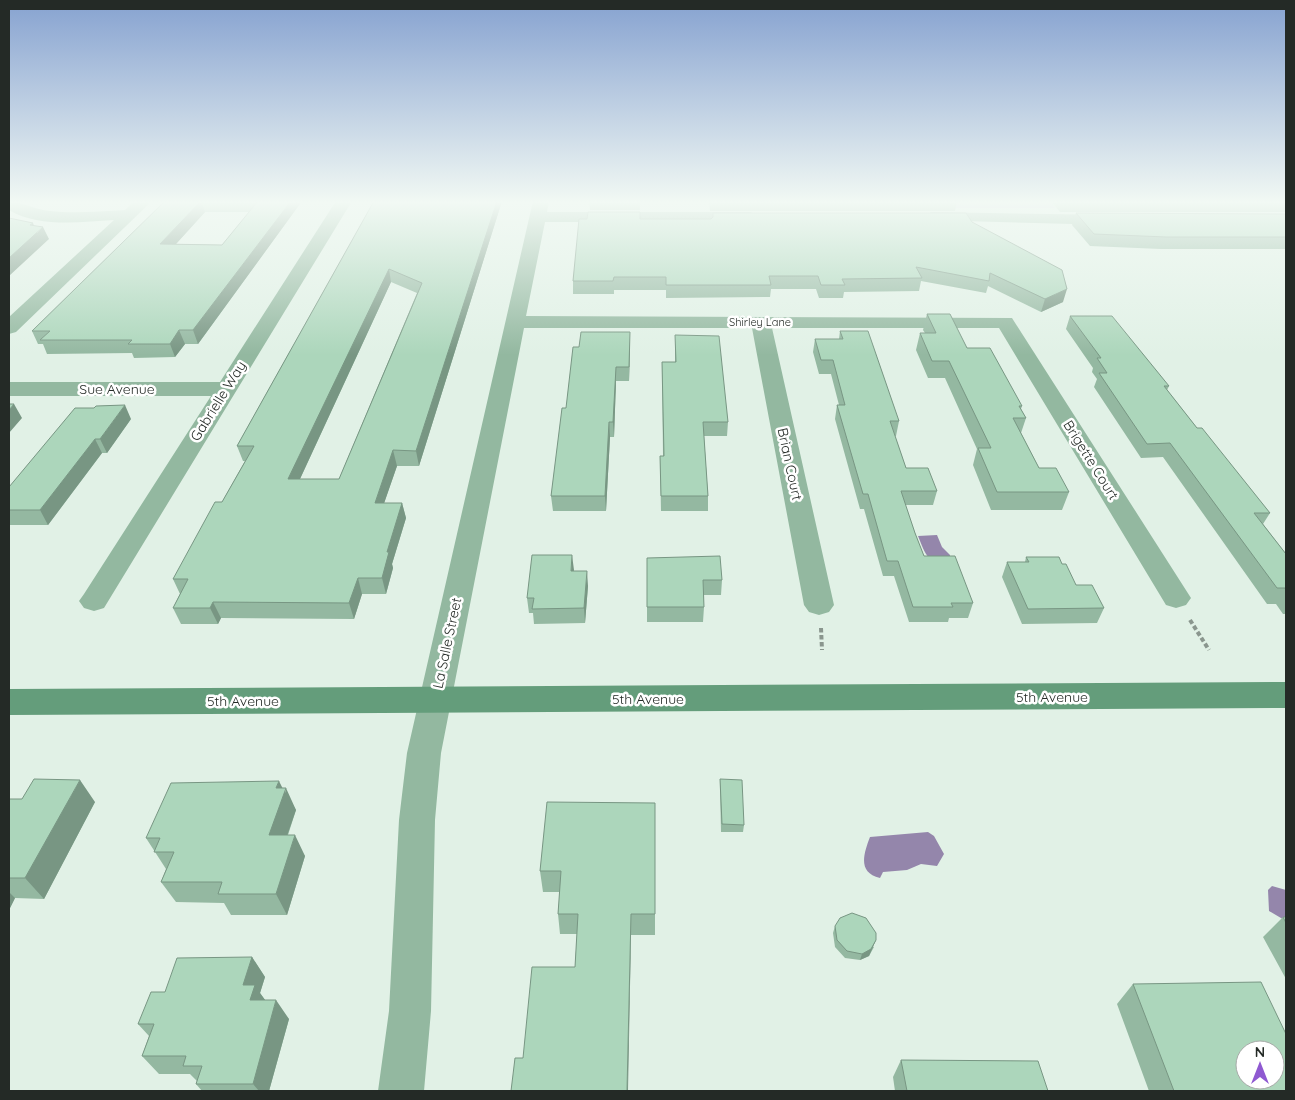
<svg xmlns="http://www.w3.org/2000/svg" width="1295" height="1100" viewBox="0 0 1295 1100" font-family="Quicksand,sans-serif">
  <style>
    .green { fill: #cfc4e4 }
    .water { fill: #9486ab }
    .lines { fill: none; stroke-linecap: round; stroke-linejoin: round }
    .path { stroke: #8a968e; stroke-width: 4; stroke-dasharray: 4.5 2.5; stroke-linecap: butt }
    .street { fill: #93b8a0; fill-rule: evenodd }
    .secondary { fill: #649d7b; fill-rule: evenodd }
    .wall { fill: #94b8a1; fill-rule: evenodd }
    .shaded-wall { fill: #789683 }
    .building { fill: #acd6bb; stroke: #789683; fill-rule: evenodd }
    .labels { text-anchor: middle; stroke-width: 5; stroke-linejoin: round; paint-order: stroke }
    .far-street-label { font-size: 11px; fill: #242a26; stroke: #fff }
    .street-label { font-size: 14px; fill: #242a26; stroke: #fff }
  </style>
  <rect width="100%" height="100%" fill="#e1f1e6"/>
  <path class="green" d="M 949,201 L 1049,201 L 1055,208 L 953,208 Z"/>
  <path class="water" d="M 937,535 L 942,547 L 950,555 L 950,565 C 927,562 926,556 918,536 Z
    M 928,832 L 934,836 L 944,854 L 937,866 L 921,864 L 907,870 L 883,872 L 880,878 C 858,873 863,855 870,837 Z
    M 1272,886 L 1286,890 L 1286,921 L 1269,911 L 1268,890 Z"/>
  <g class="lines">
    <path class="path" d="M 1190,620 L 1209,650
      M 821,628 L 822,650"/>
    <path class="street" d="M 9,201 C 21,201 35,210 50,211 C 75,214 100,211 125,210 L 134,201 L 152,201 L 16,332 L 9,334 L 9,317 L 114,220 C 81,222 39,228 9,210 Z
      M 336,201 L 352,201 L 104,608 L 94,611 L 84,608 L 79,601 L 84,594 L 211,396 L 9,396 L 9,382 L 220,382 Z
      M 533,201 L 549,201 L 547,212 L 751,212 L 759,217 L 751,222 L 545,222 L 526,316 L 1012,318 L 1191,598 L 1186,605 L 1176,608 L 1166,605 L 999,328 L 772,328 L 834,605 L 829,612 L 819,615 L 809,612 L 804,605 L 752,328 L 524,328 L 441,753 L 435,820 L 431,1011 L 424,1091 L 378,1091 L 389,1011 L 399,820 L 407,753 Z
      M 931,212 L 1111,215 L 1117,217 L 1119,220 L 1117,223 L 1111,225 L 925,220 L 923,217 Z"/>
    <path class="secondary" d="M 1286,682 L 1286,708 L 9,715 L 9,689 Z"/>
  </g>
  <path class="wall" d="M 165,201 L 302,201 L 198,344 L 185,344 L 175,357 L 134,358 L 132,353 L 47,354 L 43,344 L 38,344 L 32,331 ZM 205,212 L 249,212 L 222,245 L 176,244 Z
    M 374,201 L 502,201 L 419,466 L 397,466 L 384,503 L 402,503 L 406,518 L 392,564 L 393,568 L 386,594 L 362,594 L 354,619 L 221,618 L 218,624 L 181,624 L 173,608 L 180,594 L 173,579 L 222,502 L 245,461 L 243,461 L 237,446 ZM 391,282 L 417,293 L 339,479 L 300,479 Z
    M 589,201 L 640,201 L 640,210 L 590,210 Z
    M 709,201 L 957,201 L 955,211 L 710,211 Z
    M 1051,201 L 1286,201 L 1286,212 L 1060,212 Z
    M 713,213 L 972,222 L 1063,302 L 1041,312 L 988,286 L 986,293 L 921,281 L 919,291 L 844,292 L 843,298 L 819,298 L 816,289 L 771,289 L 770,297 L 666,298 L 666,290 L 614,290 L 614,294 L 573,294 L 573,281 L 640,219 L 711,219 L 712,218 Z
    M 1076,213 L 1286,214 L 1286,249 L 1161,249 L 1090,246 L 1072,225 Z
    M 927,314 L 967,348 L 1022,406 L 1021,409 L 1026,418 L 1021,433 L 1039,468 L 1069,492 L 1062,510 L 991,510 L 973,465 L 977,449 L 945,378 L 928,378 L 916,350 L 920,333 L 925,333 L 923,330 Z
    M 1070,316 L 1169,386 L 1167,390 L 1197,428 L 1270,513 L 1263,524 L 1286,554 L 1286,614 L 1283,614 L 1276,604 L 1267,604 L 1163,457 L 1141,458 L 1094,387 L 1097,379 L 1092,372 L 1093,368 L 1066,329 Z
    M 840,331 L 899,421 L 896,436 L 895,436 L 906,468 L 937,491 L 933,505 L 905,505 L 915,533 L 924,556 L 973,603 L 968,618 L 949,618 L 948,622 L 909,622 L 894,576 L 883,576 L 864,509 L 860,509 L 835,419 L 837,405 L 839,405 L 831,374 L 819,374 L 813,352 L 815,339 L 839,339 Z
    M 630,332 L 629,381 L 616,381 L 614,437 L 610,437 L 606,511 L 553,511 L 551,496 L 579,347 Z
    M 675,335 L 728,422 L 727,436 L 704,436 L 708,496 L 708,511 L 661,511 L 660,456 L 663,456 L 662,362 L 675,362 Z
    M 131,419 L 107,453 L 102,453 L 48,525 L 9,525 L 9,487 Z
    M 1026,557 L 1062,564 L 1076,585 L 1104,608 L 1097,623 L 1022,624 L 1002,577 L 1007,562 L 1025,562 Z
    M 647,558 L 722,580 L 721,595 L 704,595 L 704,607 L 703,622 L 647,622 Z
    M 573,571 L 588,586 L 585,623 L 534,624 L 533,613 L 529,613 L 527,598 Z
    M 720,779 L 744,825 L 743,832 L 721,832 L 720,786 Z
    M 282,788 L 296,810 L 288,835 L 305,856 L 287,915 L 231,915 L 224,903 L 176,902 L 161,882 L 166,869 L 146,838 Z
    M 9,799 L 95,802 L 44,899 L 15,898 L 9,910 Z
    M 655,803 L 655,935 L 631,935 L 523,1058 L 575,967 L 577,934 L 560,934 L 558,914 L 560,892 L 543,892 L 540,871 Z
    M 1283,917 L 1286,917 L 1286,979 L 1263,937 Z
    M 835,926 L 874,947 L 869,956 L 860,960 L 845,958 L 835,947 L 833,933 Z
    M 252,957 L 265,977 L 260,993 L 265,1000 L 289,1019 L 269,1091 L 202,1091 L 196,1084 L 197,1081 L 190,1074 L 159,1074 L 142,1056 L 149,1036 L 138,1024 L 165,992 Z
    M 1133,984 L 1286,1091 L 1149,1091 L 1117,1004 Z
    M 901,1060 L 1048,1091 L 895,1091 L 893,1077 Z"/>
  <path class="shaded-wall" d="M 201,201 L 205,212 L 165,256 L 160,244 Z
    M 291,201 L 302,201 L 198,344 L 193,330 Z
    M 497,201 L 502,201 L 419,466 L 416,451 Z
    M 33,223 L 37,233 L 43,227 L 49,239 L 9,276 L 9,258 L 30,225 Z
    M 389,269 L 391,282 L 293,494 L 288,479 Z
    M 1067,289 L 1063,302 L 1041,312 L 1045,299 Z
    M 179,330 L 185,344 L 175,357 L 170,344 Z
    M 630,332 L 630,346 L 629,381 L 629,367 Z
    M 616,367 L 616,381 L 614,437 L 613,422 Z
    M 14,404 L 22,418 L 9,433 L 9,410 Z
    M 125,405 L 131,419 L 107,453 L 100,439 Z
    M 609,422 L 610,437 L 606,511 L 605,496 Z
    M 95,439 L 102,453 L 48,525 L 40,510 Z
    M 393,450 L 397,466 L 379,518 L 375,503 Z
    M 402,503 L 406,518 L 392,564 L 393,568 L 386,594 L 382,578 L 387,552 Z
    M 572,555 L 574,570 L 572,586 L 571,571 Z
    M 587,571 L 588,586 L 585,623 L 584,608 Z
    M 358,578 L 362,594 L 354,619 L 349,603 Z
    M 213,602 L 221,618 L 218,624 L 210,608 Z
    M 80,780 L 95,802 L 44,899 L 25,878 Z
    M 279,781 L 285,793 L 286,788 L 296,810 L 280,856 L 269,835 L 276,788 Z
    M 295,835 L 305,856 L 287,915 L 276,894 Z
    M 9,892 L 15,898 L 9,910 Z
    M 631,914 L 631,935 L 628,1091 L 627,1091 Z
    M 876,940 L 869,956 L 860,960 L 862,954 Z
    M 252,957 L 265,977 L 260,993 L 268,1004 L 250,1000 L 243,985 Z
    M 276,1000 L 289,1019 L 269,1091 L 259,1091 L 253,1084 Z"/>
  <path class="building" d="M 165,201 L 201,201 L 160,244 L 222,245 L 258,201 L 291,201 L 193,330 L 179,330 L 170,344 L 128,344 L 132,340 L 40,340 L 50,331 L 32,331 Z
    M 374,201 L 497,201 L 416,451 L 393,450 L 375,503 L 402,503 L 387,552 L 389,552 L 382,578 L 358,578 L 349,603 L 213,602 L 210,608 L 173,608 L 188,579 L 173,579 L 215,502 L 222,502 L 254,446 L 237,446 ZM 389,269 L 422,283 L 339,479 L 288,479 Z
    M 588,212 L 640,212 L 640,219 L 711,219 L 713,217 L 713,213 L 966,213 L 972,222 L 1062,270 L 1067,289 L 1045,299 L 990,273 L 989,281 L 916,267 L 922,278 L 842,279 L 845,285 L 821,285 L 818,276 L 769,276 L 771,285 L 666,285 L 666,277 L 614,277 L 613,281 L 573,281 L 579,219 L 587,219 Z
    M 1076,213 L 1286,214 L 1286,237 L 1166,237 L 1094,234 Z
    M 9,218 L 33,223 L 30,225 L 43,227 L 9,258 Z
    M 927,314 L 950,314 L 967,348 L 990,348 L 1022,406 L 1019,406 L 1026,418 L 1013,418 L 1039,468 L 1056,468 L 1069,492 L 997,492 L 978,448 L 991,448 L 949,361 L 932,361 L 920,333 L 936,333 Z
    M 1070,316 L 1112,316 L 1169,386 L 1164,386 L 1197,428 L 1202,428 L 1270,513 L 1254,513 L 1286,554 L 1286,590 L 1285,588 L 1277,588 L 1170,443 L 1147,444 L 1099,373 L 1107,373 L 1097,358 L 1101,358 Z
    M 840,331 L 868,331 L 899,421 L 890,421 L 906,468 L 928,468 L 937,491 L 901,491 L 915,533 L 924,556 L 955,556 L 973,603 L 951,603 L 953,607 L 913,607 L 898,561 L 887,561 L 868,494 L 863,494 L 837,405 L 845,405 L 833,360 L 821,360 L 815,339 L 843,339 Z
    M 581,332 L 630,332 L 629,367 L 616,367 L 613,422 L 609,422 L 605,496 L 551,496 L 562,408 L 566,408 L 573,347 L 579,347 Z
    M 675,335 L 719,336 L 728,422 L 703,422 L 708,496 L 661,496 L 660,456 L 664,456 L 662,362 L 676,362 Z
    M 9,404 L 14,404 L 9,410 Z
    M 125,405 L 100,439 L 95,439 L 40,510 L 9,510 L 9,487 L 75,408 L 94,408 L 96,406 Z
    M 532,555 L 572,555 L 571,571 L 587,571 L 584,608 L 532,609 L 534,598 L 527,598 Z
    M 720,556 L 722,580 L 703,580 L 704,607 L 647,607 L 647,558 Z
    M 1026,557 L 1059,557 L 1062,564 L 1066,564 L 1076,585 L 1092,585 L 1104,608 L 1028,609 L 1007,562 L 1029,562 Z
    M 34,779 L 80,780 L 25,878 L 9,878 L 9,799 L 22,799 Z
    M 720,779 L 742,780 L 744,825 L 722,824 Z
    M 279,781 L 276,788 L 286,788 L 269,835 L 295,835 L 276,894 L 218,894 L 222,882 L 161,882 L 174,852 L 154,852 L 160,838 L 146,838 L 171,783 Z
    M 547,802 L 655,803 L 655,914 L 631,914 L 627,1091 L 511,1091 L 515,1058 L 523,1058 L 532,967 L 575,967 L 578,914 L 558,914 L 561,871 L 540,871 Z
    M 852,913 L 866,918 L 876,933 L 876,940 L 871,949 L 862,954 L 847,951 L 837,940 L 835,926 L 840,918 Z
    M 1283,917 L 1286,917 L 1286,923 Z
    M 252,957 L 243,985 L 255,985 L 250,1000 L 276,1000 L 253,1084 L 196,1084 L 202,1066 L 183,1066 L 186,1056 L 142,1056 L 154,1024 L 138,1024 L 151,992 L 165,992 L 177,958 Z
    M 1261,982 L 1286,1034 L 1286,1091 L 1174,1091 L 1133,984 ZM 1245,1050 L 1275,1050 L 1275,1080 L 1245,1080 Z
    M 901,1060 L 1038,1061 L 1048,1091 L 907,1091 Z"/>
  <linearGradient id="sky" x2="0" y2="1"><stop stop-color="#86a2d0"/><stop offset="0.57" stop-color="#f2f9f4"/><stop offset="1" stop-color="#f2f9f4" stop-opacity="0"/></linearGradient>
  <rect width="1295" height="355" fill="url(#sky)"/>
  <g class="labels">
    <g class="far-street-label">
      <text x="760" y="326">Shirley Lane</text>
    </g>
    <g class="street-label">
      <text x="117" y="394">Sue Avenue</text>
      <text transform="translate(218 401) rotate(-58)" y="5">Gabrielle Way</text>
      <text transform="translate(1091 460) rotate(58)" y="5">Brigette Court</text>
      <text transform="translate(790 464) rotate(78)" y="5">Brian Court</text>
      <text transform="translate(447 643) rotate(-78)" y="5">La Salle Street</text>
      <text x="1052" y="702">5th Avenue</text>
      <text x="648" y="704">5th Avenue</text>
      <text x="243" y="706">5th Avenue</text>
    </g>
  </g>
  <rect width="1295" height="1100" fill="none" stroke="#242a26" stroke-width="20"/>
  <g transform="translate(1260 1065)"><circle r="24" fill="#ffffff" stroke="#a7aaa8"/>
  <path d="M0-4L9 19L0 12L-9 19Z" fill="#8f59d1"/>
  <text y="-8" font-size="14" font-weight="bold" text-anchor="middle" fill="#242a26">N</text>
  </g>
</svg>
